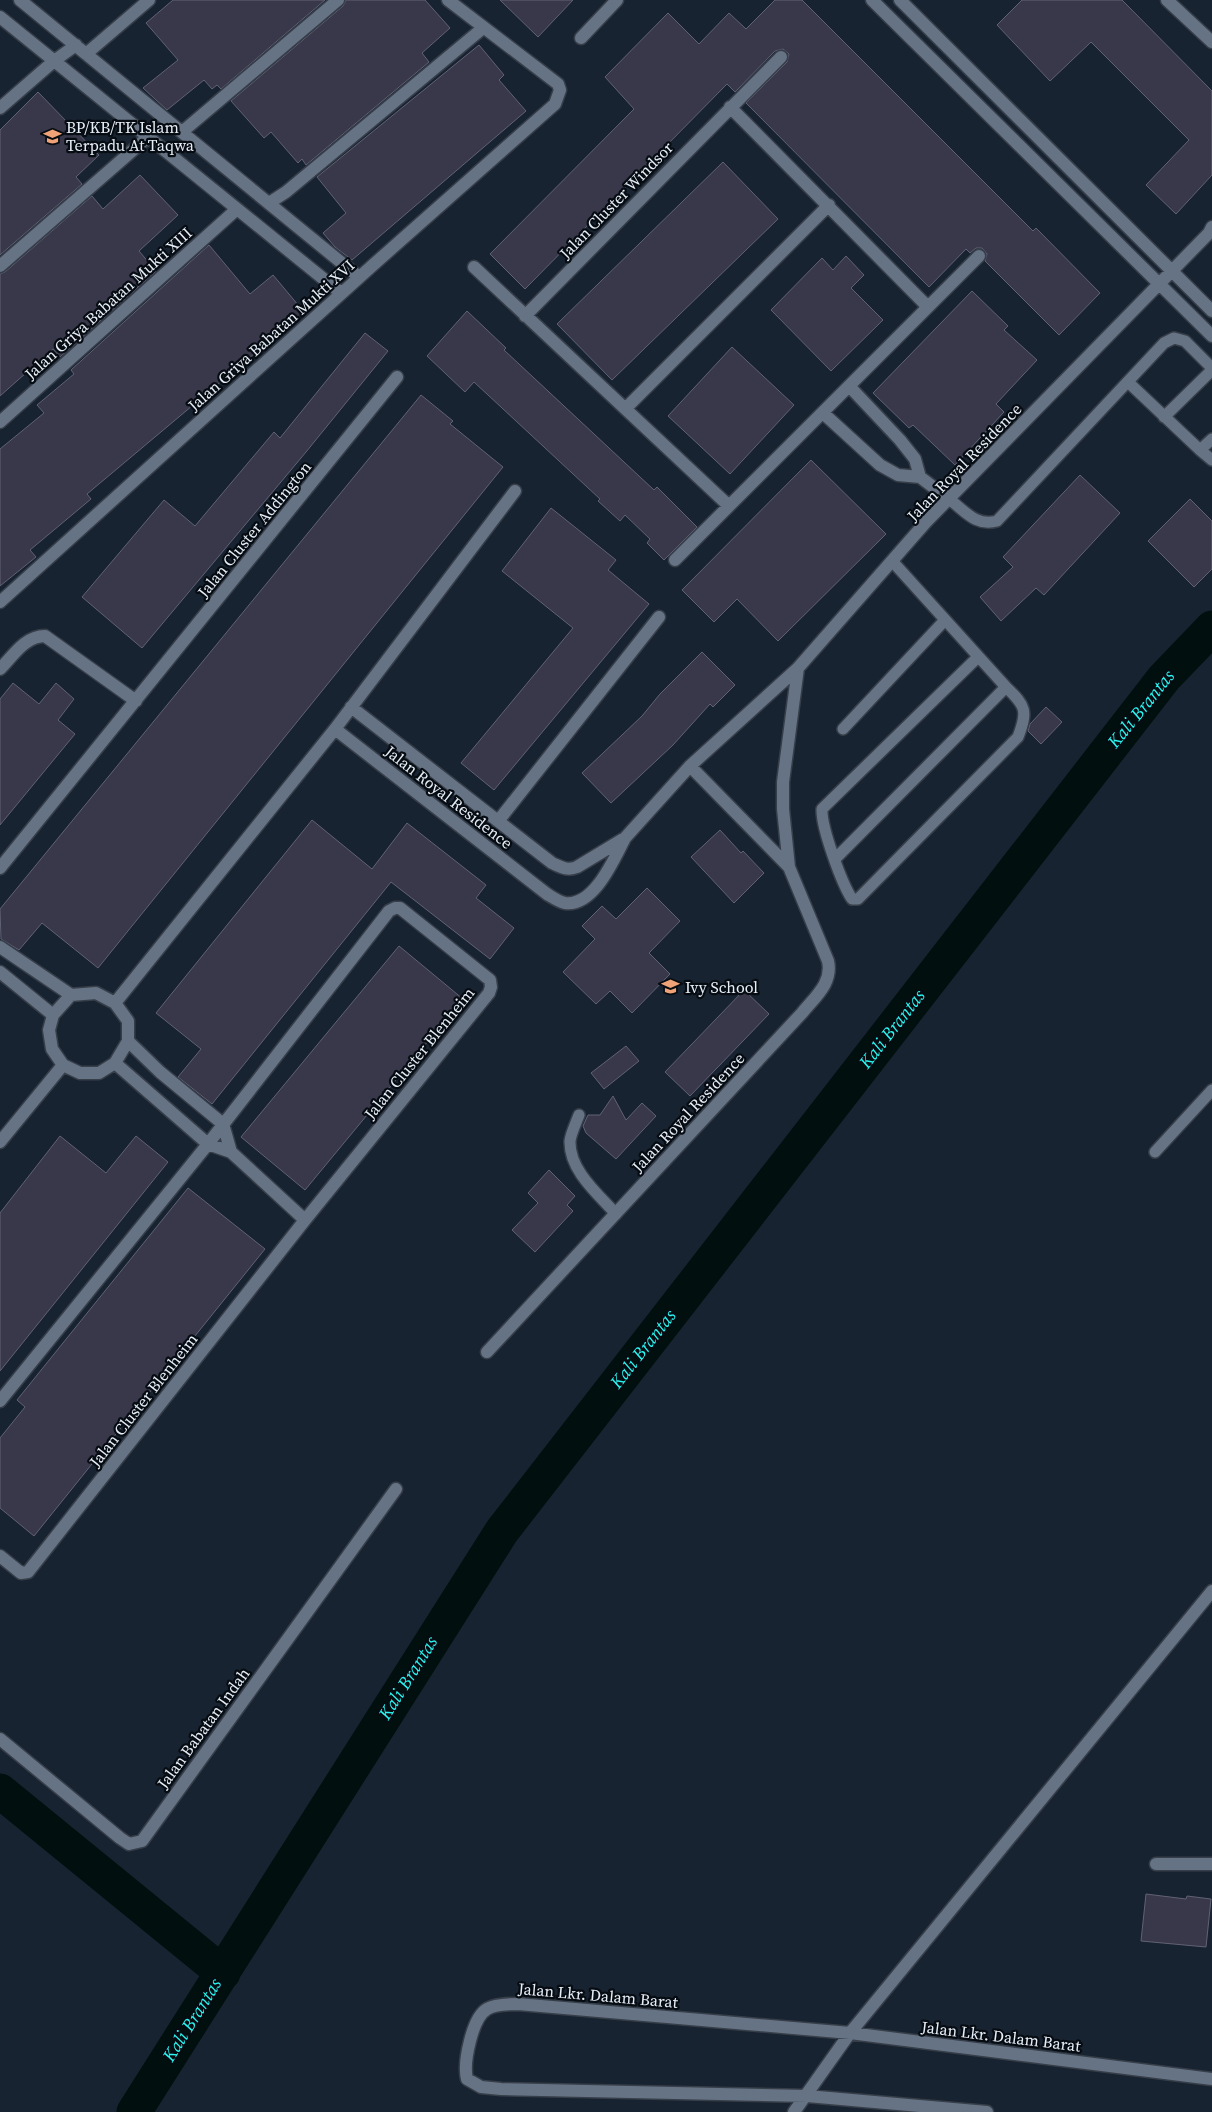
<svg xmlns="http://www.w3.org/2000/svg" width="1212" height="2112" viewBox="0 0 1212 2112" font-family="'Source Serif 4',serif">
  <style>
    .lines { fill: none; stroke-linecap: round; stroke-linejoin: round }
    .river { stroke: #010f0e; stroke-width: 35 }
    .building { fill: #38384a; stroke: #626275 }
    .service-casing { stroke: #363e49; stroke-width: 14 }
    .minor-casing { stroke: #363e49; stroke-width: 15 }
    .service { stroke: #667384; stroke-width: 11 }
    .minor { stroke: #667384; stroke-width: 12 }
    .labels { text-anchor: middle; stroke-width: 4.5; stroke-linejoin: round; paint-order: stroke }
    .poi-label { font-size: 16px; fill: #e6eef8; stroke: #070c12; text-anchor: start }
    .street-label { font-size: 16px; fill: #e6eef8; stroke: #070c12 }
    .water-label { font-size: 18px; font-style: italic; fill: #2af6f1; stroke: #070c12 }
  </style>
  <rect width="100%" height="100%" fill="#182331"/>
  <g class="lines">
    <path class="river" d="M 0,1791 L 223,1973
      M 134,2112 L 502,1531 L 1164,678 L 1212,628"/>
  </g>
  <path class="building" d="M 173,0 L 325,0 L 221,89 L 217,85 L 212,89 L 204,80 L 167,110 L 143,88 L 178,60 L 146,23 Z
    M 346,0 L 425,0 L 450,28 L 422,53 L 429,62 L 306,165 L 302,159 L 298,163 L 271,132 L 264,138 L 231,101 L 343,6 Z
    M 500,0 L 573,0 L 538,37 Z
    M 775,0 L 802,0 L 1033,231 L 1036,228 L 1100,293 L 1059,335 L 985,261 L 987,254 L 982,248 L 976,248 L 970,253 L 966,249 L 929,287 L 746,103 L 787,62 L 789,54 L 783,49 L 775,51 L 735,92 L 727,84 L 525,289 L 490,254 L 634,109 L 605,77 L 668,13 L 699,44 L 729,13 L 746,29 Z
    M 1022,0 L 1122,0 L 1212,91 L 1212,175 L 1176,214 L 1146,185 L 1189,140 L 1091,42 L 1050,81 L 997,25 Z
    M 479,45 L 504,75 L 499,80 L 526,111 L 352,260 L 335,247 L 323,233 L 346,213 L 317,177 Z
    M 38,92 L 99,155 L 76,177 L 82,184 L 0,255 L 0,130 Z
    M 723,162 L 778,219 L 612,380 L 557,324 Z
    M 140,175 L 178,215 L 139,251 L 156,271 L 60,357 L 53,349 L 0,396 L 0,274 L 5,272 L 92,196 L 103,209 Z
    M 209,245 L 250,294 L 273,275 L 304,312 L 87,494 L 91,499 L 30,550 L 36,557 L 0,586 L 0,449 L 44,413 L 37,405 L 74,374 L 71,370 Z
    M 846,256 L 864,275 L 851,288 L 883,320 L 831,371 L 771,310 L 822,258 L 833,270 Z
    M 972,291 L 1008,326 L 1004,330 L 1037,360 L 996,404 L 1004,412 L 955,465 L 913,425 L 909,428 L 873,393 Z
    M 467,311 L 506,348 L 504,350 L 654,490 L 657,487 L 697,527 L 664,560 L 647,543 L 650,539 L 625,515 L 620,521 L 598,501 L 600,499 L 474,382 L 465,392 L 427,356 Z
    M 365,333 L 388,351 L 306,452 L 142,648 L 82,597 L 164,500 L 195,526 L 274,432 L 280,438 Z
    M 732,347 L 794,405 L 730,474 L 668,416 Z
    M 421,395 L 453,421 L 450,424 L 503,467 L 98,968 L 42,923 L 19,950 L 1,939 L 0,909 Z
    M 811,460 L 886,534 L 778,641 L 737,599 L 714,622 L 682,590 Z
    M 1080,475 L 1120,513 L 1044,595 L 1036,588 L 1001,621 L 980,597 L 1013,567 L 1003,557 Z
    M 1190,499 L 1212,521 L 1212,569 L 1194,587 L 1148,541 Z
    M 551,508 L 616,560 L 608,570 L 649,604 L 494,790 L 461,763 L 573,628 L 502,571 Z
    M 702,652 L 735,685 L 713,707 L 710,704 L 673,745 L 611,803 L 582,773 L 642,716 L 660,694 Z
    M 13,683 L 39,704 L 56,683 L 74,699 L 58,720 L 75,734 L 0,825 L 0,699 Z
    M 1046,707 L 1062,722 L 1041,744 L 1028,731 L 1030,724 Z
    M 312,820 L 372,869 L 407,823 L 486,885 L 476,898 L 514,928 L 490,959 L 391,882 L 212,1104 L 178,1077 L 201,1049 L 156,1013 Z
    M 720,830 L 741,853 L 743,851 L 764,873 L 734,903 L 691,857 Z
    M 647,888 L 680,921 L 649,953 L 670,974 L 632,1013 L 610,991 L 596,1004 L 563,972 L 595,939 L 582,926 L 602,906 L 616,919 Z
    M 399,946 L 463,999 L 305,1190 L 241,1137 Z
    M 744,990 L 769,1014 L 690,1096 L 665,1072 Z
    M 626,1046 L 639,1061 L 604,1089 L 591,1073 Z
    M 613,1096 L 626,1120 L 642,1103 L 656,1116 L 616,1159 L 586,1133 L 583,1126 L 588,1115 L 600,1115 Z
    M 60,1136 L 106,1173 L 136,1136 L 168,1162 L 0,1371 L 0,1213 Z
    M 549,1170 L 575,1196 L 567,1205 L 573,1211 L 535,1252 L 512,1230 L 538,1203 L 528,1193 Z
    M 188,1188 L 265,1249 L 34,1536 L 0,1508 L 0,1438 L 25,1407 L 17,1400 Z
    M 1146,1894 L 1186,1899 L 1187,1896 L 1211,1899 L 1206,1947 L 1141,1941 Z"/>
  <g class="lines">
    <defs>
      <path id="service" d="M 1128,382 L 1200,450
        M 1164,417 L 1212,370
        M 1212,439 L 1200,450 L 1212,460
        M 949,499 C 965,511 976,527 997,521 L 1164,343 L 1174,338 L 1185,341 L 1212,368
        M 893,562 L 1006,687 C 1026,706 1028,711 1018,737 L 858,899 L 852,899 C 842,884 821,827 822,809 L 978,657
        M 843,729 L 945,620
        M 835,859 L 1006,687
        M 579,1115 C 576,1123 571,1133 570,1141 C 569,1170 598,1194 616,1214
        M 1155,1152 L 1212,1090"/>
      <path id="minor" d="M 20,0 L 359,277
        M 872,0 L 1212,336
        M 900,0 L 1212,311
        M 1167,0 L 1212,42
        M 0,17 L 341,293
        M 581,38 L 617,0
        M 86,54 L 149,0
        M 730,107 L 928,307
        M 0,108 L 54,61 L 76,45
        M 182,132 L 338,0
        M 269,203 L 286,192 L 483,28
        M 0,266 L 148,137
        M 474,267 L 729,506
        M 525,316 L 781,57
        M 850,387 L 900,440 L 915,459 L 920,477
        M 626,408 L 829,205
        M 823,413 L 880,465 L 898,475 L 920,477 L 949,499
        M 0,422 L 237,209
        M 675,560 L 979,256
        M 0,602 L 373,265 L 555,104 L 560,90 L 558,84 L 448,0
        M 0,669 C 13,656 25,636 45,636 L 136,701
        M 335,729 L 547,894 C 552,897 559,902 565,903 C 594,907 614,859 625,838 L 577,867 C 567,871 561,867 552,863 L 351,707
        M 690,766 L 789,867
        M 499,820 L 659,617
        M 625,838 L 690,766 L 798,668 L 926,522 L 1209,233 L 1212,227
        M 0,868 L 397,377
        M 0,947 L 71,995
        M 0,972 L 53,1015
        M 96,993 L 115,1003 L 128,1021 L 128,1041 L 115,1063 L 99,1073 L 80,1073 L 63,1065 L 52,1049 L 49,1030 L 53,1015 L 71,995 Z
        M 115,1003 L 335,729 L 515,491
        M 128,1041 L 160,1072 L 223,1124 L 231,1152
        M 115,1063 L 208,1144 L 231,1152 L 305,1220
        M 0,1142 L 63,1065
        M 487,1352 L 802,1013 C 815,997 833,983 828,961 L 789,867 L 783,809 L 783,782 L 798,668
        M 0,1401 L 208,1144 L 389,911 L 395,908 L 400,908 L 490,980 L 491,987 L 489,993 L 305,1220 L 28,1572 L 21,1573 L 0,1556
        M 0,1739 L 120,1838 L 129,1844 L 142,1841 L 396,1489
        M 1156,1864 L 1212,1864
        M 794,2112 L 850,2033 L 1212,1591
        M 987,2112 L 807,2096 L 501,2089 L 481,2087 L 467,2079 C 463,2063 472,2018 487,2009 C 495,2004 509,2004 518,2004 L 850,2033 L 1212,2079"/>
    </defs>
    <use href="#service" class="service-casing"/>
    <use href="#minor" class="minor-casing"/>
    <use href="#service" class="service"/>
    <use href="#minor" class="minor"/>
  </g>
  <defs>
    <symbol id="school-bare" viewBox="-9 -9 18 18"><path d="M0-5L7-2L0 1L-7-2ZM-4 1L0 2.5L4 1V4Q0 6-4 4Z" fill="#efa377" stroke="#070c12" stroke-width="2.5" paint-order="stroke"/></symbol>
  </defs>
  <g fill-rule="evenodd">
    <use href="#school-bare" x="40" y="124" width="25" height="25"/>
    <use href="#school-bare" x="658" y="974" width="25" height="25"/>
  </g>
  <g class="labels">
    <g class="poi-label">
      <text x="66" y="133">BP/KB/TK Islam<tspan x="66" dy="18">Terpadu At Taqwa</tspan></text>
      <text x="685" y="993">Ivy School</text>
    </g>
    <g class="street-label">
      <text transform="translate(616 200) rotate(-46)" y="6">Jalan Cluster Windsor</text>
      <text transform="translate(108 303) rotate(-42)" y="6">Jalan Griya Babatan Mukti XIII</text>
      <text transform="translate(271 335) rotate(-42)" y="6">Jalan Griya Babatan Mukti XVI</text>
      <text transform="translate(964 462) rotate(-46)" y="6">Jalan Royal Residence</text>
      <text transform="translate(254 529) rotate(-51)" y="6">Jalan Cluster Addington</text>
      <text transform="translate(449 797) rotate(38)" y="6">Jalan Royal Residence</text>
      <text transform="translate(419 1053) rotate(-51)" y="6">Jalan Cluster Blenheim</text>
      <text transform="translate(688 1112) rotate(-47)" y="6">Jalan Royal Residence</text>
      <text transform="translate(143 1400) rotate(-52)" y="6">Jalan Cluster Blenheim</text>
      <text transform="translate(203 1728) rotate(-54)" y="6">Jalan Babatan Indah</text>
      <text transform="translate(598 1995) rotate(5)" y="6">Jalan Lkr. Dalam Barat</text>
      <text transform="translate(1001 2036) rotate(7)" y="6">Jalan Lkr. Dalam Barat</text>
    </g>
    <g class="water-label">
      <text transform="translate(1141 709) rotate(-51)" y="6">Kali Brantas</text>
      <text transform="translate(892 1029) rotate(-52)" y="6">Kali Brantas</text>
      <text transform="translate(643 1349) rotate(-52)" y="6">Kali Brantas</text>
      <text transform="translate(408 1678) rotate(-58)" y="6">Kali Brantas</text>
      <text transform="translate(192 2020) rotate(-58)" y="6">Kali Brantas</text>
    </g>
  </g>
</svg>
